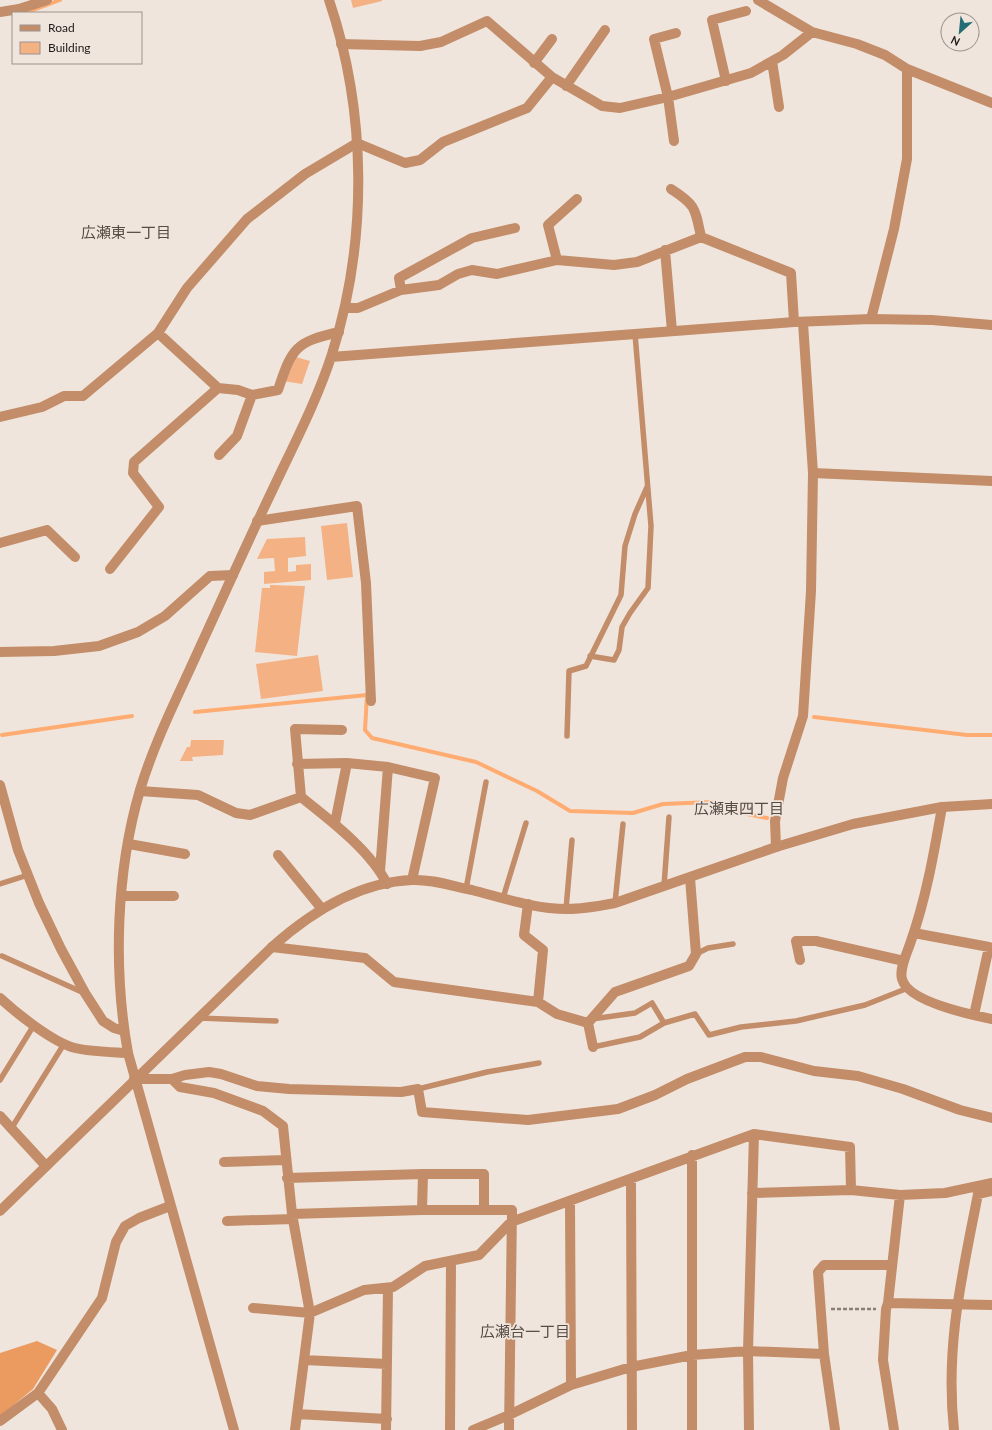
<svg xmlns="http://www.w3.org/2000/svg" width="992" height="1430" viewBox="0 0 992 1430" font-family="Lato,'Noto Sans JP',sans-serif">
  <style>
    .forest { fill: #ec9b60 }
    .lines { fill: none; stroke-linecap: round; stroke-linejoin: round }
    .stream { stroke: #feac71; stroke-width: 4 }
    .building { fill: #f4b284 }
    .path { stroke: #877f7a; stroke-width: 2.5; stroke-dasharray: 4 2; stroke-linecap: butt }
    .service { stroke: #c28d68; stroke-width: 5.5 }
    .minor { stroke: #c28d68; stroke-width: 10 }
    .tertiary { stroke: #c28d68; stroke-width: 10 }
    .labels { text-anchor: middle; stroke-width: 3.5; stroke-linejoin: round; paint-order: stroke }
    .neighbourhood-label { font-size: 15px; fill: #554c45; stroke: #f0e5dd }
  </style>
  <rect width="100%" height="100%" fill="#f0e5dd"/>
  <path class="forest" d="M 37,1341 L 57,1350 L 33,1389 L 0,1416 L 0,1353 Z"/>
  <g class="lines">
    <path class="stream" d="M 28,12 L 60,0
      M 195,712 L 367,695 L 365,730 L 372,738 L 476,762 L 537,791 L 570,811 L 633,813 L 663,804 L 712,802 L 725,805 L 742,813 L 767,818
      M 814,717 L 967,735 L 992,735
      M 2,735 L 132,716"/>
  </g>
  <path class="building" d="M 351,0 L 382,0 L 382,1 L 353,8 Z
    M 296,357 L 310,361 L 302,384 L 283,381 Z
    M 347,523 L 353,577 L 327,580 L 321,526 Z
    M 305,537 L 306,556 L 288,558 L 288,572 L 296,571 L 296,565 L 311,564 L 311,580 L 264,584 L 264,572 L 275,571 L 274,558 L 257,559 L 267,539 Z
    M 270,585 L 305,586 L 297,656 L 255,652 L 262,588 L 270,588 Z
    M 318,655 L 323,691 L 261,699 L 256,664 Z
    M 191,740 L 224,740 L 223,755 L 192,757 L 193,761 L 180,761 L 187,747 L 190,747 Z"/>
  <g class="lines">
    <path class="path" d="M 831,1309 L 876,1309"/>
    <path class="service" d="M 590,656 L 614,660 L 619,650 L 622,627 L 630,613 L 648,588 L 651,526 L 635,334
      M 567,736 L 569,671 L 586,666 L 621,595 L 625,546 L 635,514 L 647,487
      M 0,884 L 28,875
      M 664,886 L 669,817
      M 466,889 L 486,782
      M 503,898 L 526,823
      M 615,903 L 623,824
      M 566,909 L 572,840
      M 696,954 L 708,948 L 733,944
      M 2,956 L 84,993
      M 199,1018 L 276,1021
      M 592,1019 L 635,1013 L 652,1003 L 664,1023
      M 593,1047 L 640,1037 L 664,1023 L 695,1014 L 709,1035 L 741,1027 L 796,1021 L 865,1005 L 908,988
      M 0,1080 L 34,1025
      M 418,1089 L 487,1072 L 539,1063
      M 11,1129 L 64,1044"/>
    <path class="minor" d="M 758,0 L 812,32 L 857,44 L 885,55 L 907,69 L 992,103
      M 0,12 L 19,9 L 47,0
      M 341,44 L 420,46 L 441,42 L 487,21 L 552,77 L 602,106 L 620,108 L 668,97 L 751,73 L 783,55 L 812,32
      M 772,61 L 779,107
      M 534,63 L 552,39
      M 726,81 L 712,20 L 746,11
      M 566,86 L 605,30
      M 674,141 L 668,97 L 654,39 L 676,33
      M 671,189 C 696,205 695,208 701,237 L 791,273 L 794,322
      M 665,250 L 672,331
      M 557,260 L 548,225 L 577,199
      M 401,290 L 399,278 L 472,238 L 515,228
      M 345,308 L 358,308 L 401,290 L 439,285 L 458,274 L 472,270 L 497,274 L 557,260 L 614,265 L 637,262 L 701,237
      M 871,319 L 894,229 L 907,159 L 907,69
      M 158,333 L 218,388 L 238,390 L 252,395 L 237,436 L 219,455
      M 252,395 L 278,390 C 292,348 295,342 339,332
      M 0,417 L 42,407 L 64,396 L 83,396 L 158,333 L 187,288 L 247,219 L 305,174 L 357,143 L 405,163 L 420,160 L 443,142 L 527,108 L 552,77
      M 813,473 L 992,481
      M 257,521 L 357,506 L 366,583 L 371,701
      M 0,543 L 47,530 L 75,557
      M 110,569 L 159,507 L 133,473 L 134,462 L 218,388
      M 0,652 L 54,651 L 99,646 L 138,632 L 165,616 L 210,576 L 233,575
      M 297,764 L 347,763 L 388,767 L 435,778 L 412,880
      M 0,785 L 18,850 L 39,903 L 61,949 L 85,993 L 103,1021 L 114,1028 L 124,1031
      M 140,791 L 198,795 L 236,813 L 250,815 L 301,797 C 330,820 371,851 387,884
      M 301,797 L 295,729 L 342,730
      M 942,807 C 934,853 926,899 910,944 C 907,953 899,969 902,979 C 908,1002 972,1015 992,1019
      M 335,823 L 347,763
      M 129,844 L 185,854
      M 776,847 L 775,821 L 783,778 L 803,716 L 811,591 L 813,473 L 803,323
      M 278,855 L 322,909
      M 380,871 L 388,767
      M 121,896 L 174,896
      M 528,904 L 524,935 L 543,950 L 538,1002
      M 914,933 L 989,947 L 974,1015
      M 272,947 L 365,958 L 394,982 L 538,1002 L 557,1014 L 588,1023
      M 800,960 L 796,941 L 816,941 L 904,961
      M 0,998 C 16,1013 54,1043 75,1048 C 92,1052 111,1052 128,1053
      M 593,1047 L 588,1023 L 615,992 L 689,966 L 696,954 L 690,878
      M 134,1079 L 172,1079 L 185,1075 L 209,1072 L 221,1074 L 257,1086 L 289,1089 L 401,1092 L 418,1089 L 422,1112 L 528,1120 L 618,1109 L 655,1095 L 687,1079 L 745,1057 L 761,1057 L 814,1071 L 858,1076 L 903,1089 L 960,1110 L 992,1118
      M 172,1079 L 180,1087 L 214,1093 L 263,1111 L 283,1126 L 292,1214 L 310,1313 L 295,1430
      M 0,1116 L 46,1166
      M 692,1155 L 692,1430
      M 224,1162 L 285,1160
      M 287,1178 L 423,1174 L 484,1174 L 484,1210
      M 631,1180 L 632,1430
      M 752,1193 L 851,1190 L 900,1195 L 945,1193 L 992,1183
      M 900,1195 L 888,1303 L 992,1305
      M 570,1201 L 571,1385
      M 422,1210 L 423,1174
      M 292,1214 L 422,1210 L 512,1210 L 509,1430
      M 227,1221 L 293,1219
      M 888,1303 L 886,1309 L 883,1360 L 894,1430
      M 253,1308 L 310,1313 L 364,1290 L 393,1287 L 425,1266 L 479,1255 L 511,1222 L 754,1134 L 850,1147 L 851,1190
      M 304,1360 L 387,1364
      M 297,1414 L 387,1419
      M 0,1421 L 38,1393
      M 62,1430 L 52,1409 L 38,1393 L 102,1298 L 116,1242 L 125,1226 L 139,1218 L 170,1206
      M 386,1430 L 388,1288
      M 450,1430 L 451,1262
      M 473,1430 L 509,1415 L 571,1385 L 631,1367 L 692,1355 L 748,1351 L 824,1354
      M 749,1430 L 748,1351 L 754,1134
      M 835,1430 L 824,1354 L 818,1272 L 824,1265 L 892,1265
      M 954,1430 C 945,1346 962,1276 978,1194 L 992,1191"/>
    <path class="tertiary" d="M 331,357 L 794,322 L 871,319 L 932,320 L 992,325
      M 0,1211 L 272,947 C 310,913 359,882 412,880 C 432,879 452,886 472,890 C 503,898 535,909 567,909 C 584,909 599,906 615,903 L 776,847 L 853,824 L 942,807 L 992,804
      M 234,1430 L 128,1053 C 113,969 116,872 140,790 C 155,740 179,694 200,647 C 224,595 247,543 272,491 C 293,446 317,401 332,354 C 368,241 367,112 329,0"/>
  </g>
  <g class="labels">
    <g class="neighbourhood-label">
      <text x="126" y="238">広瀬東一丁目</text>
      <text x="739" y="814">広瀬東四丁目</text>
      <text x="525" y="1337">広瀬台一丁目</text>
    </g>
  </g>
  <rect x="12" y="12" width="130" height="52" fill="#f0e5dd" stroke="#9c938d"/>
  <rect x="20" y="25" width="20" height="6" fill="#c28d68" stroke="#9c938d"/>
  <text x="48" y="32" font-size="12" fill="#1d1916">Road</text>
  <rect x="20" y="42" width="20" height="12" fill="#f4b284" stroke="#9c938d"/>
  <text x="48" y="52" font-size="12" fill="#1d1916">Building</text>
  <g transform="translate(960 32) rotate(207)"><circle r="19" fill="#f0e5dd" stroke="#9c938d"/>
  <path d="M0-3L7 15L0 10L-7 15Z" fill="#236d75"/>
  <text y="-6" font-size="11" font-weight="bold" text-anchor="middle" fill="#1d1916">N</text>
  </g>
</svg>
